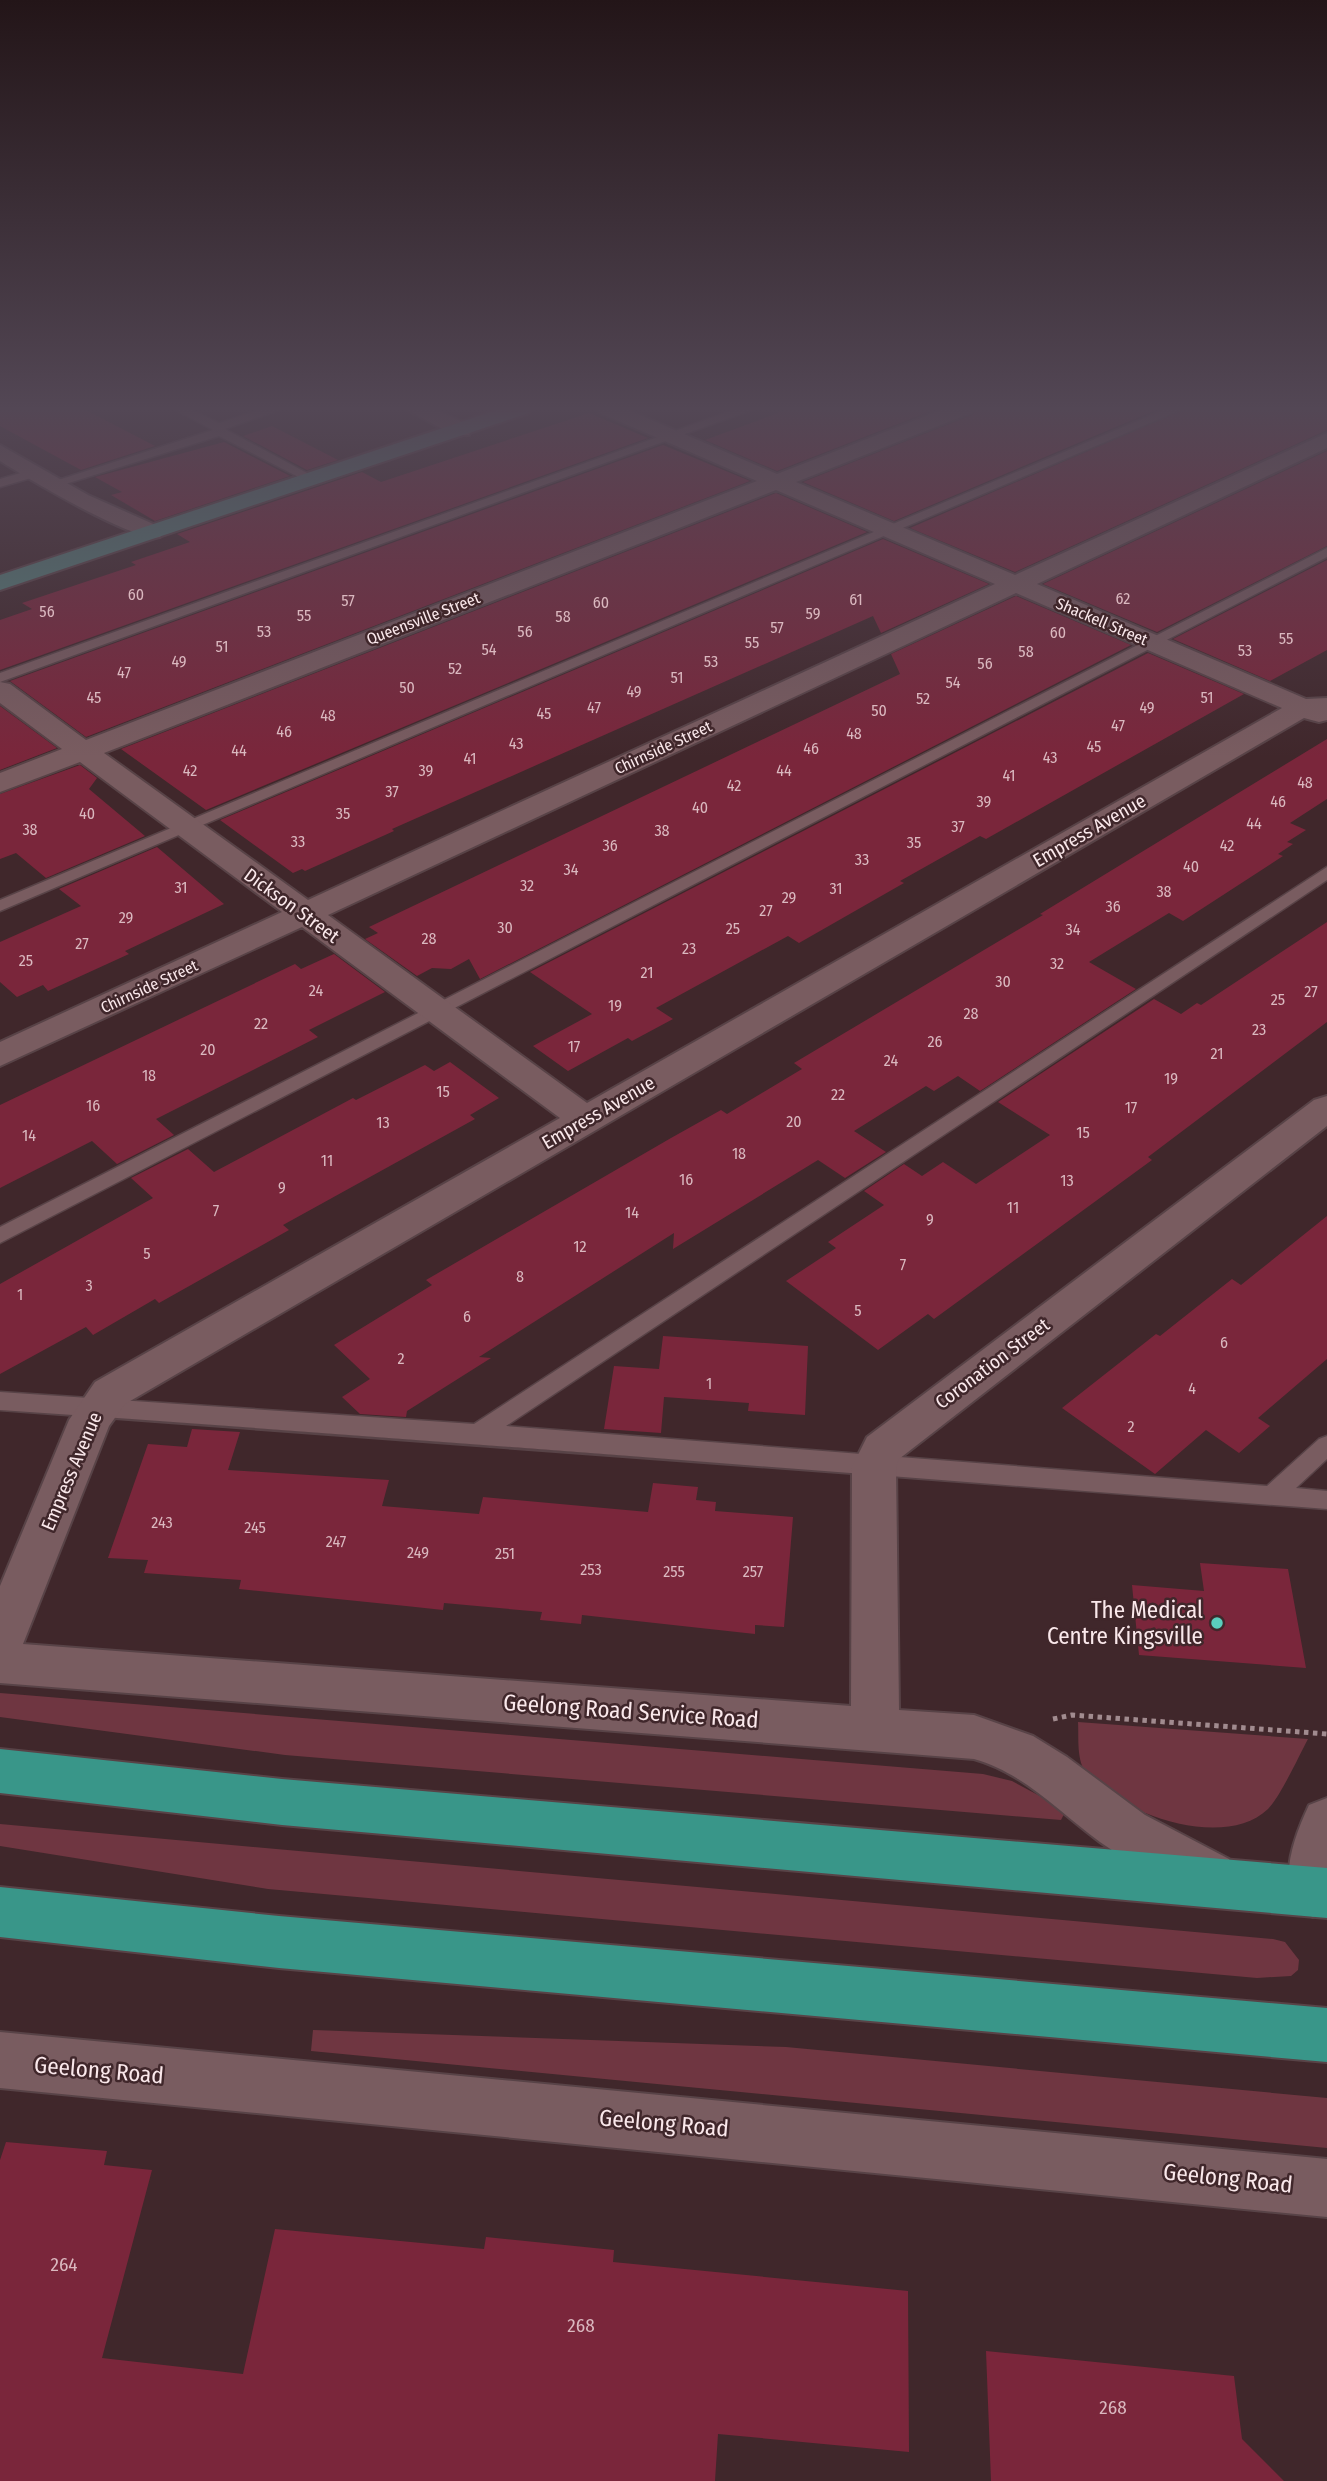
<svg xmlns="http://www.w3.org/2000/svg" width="1327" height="2481" viewBox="0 0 1327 2481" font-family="'Fira Sans Condensed',sans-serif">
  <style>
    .green { fill: #6f3641 }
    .building { fill: #7a263b }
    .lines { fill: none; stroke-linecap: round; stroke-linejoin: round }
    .lane-casing { stroke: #584347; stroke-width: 3 }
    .street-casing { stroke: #584347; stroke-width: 4 }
    .primary-casing { stroke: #584347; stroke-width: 4 }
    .highway-casing { stroke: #584347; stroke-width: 4 }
    .path { stroke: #a18b8f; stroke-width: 5; stroke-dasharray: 4.5 4.5; stroke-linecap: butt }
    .lane { fill: #795c60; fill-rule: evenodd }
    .street { fill: #795c60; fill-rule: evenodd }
    .primary { fill: #537f79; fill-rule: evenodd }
    .highway { fill: #399689; fill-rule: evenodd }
    .poi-dot { fill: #5acebd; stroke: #40272b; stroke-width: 2.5 }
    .labels { text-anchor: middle; stroke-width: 5; stroke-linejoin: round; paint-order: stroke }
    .number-label { font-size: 16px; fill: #dab8bf }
    .far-street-label { font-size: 16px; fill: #fae8eb; stroke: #40272b }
    .street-label { font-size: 19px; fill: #fae8eb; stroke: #40272b }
    .near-number-label { font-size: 19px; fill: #dab8bf }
    .near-poi-label { font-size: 23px; fill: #fae8eb; stroke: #40272b; text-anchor: end }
    .near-street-label { font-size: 23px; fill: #fae8eb; stroke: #40272b }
  </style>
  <rect width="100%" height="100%" fill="#40272b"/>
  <path class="green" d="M 0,1693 L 983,1774 L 1012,1781 L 1066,1810 L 1061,1820 L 285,1755 L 0,1717 Z
    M 1078,1722 L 1308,1739 C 1299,1756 1280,1797 1268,1809 C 1224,1851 1120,1814 1087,1774 C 1076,1761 1079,1738 1078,1722 Z
    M 0,1824 L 1273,1939 L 1285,1942 L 1299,1960 L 1298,1970 L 1291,1976 L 1257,1978 L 268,1889 L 0,1846 Z
    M 313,2030 L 786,2047 L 1327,2098 L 1327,2148 L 311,2051 Z"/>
  <path class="building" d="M 0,409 L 84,409 L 155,446 L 81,470 L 0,426 Z
    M 789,409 L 936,409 L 777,471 L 705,440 Z
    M 976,409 L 1158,409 L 894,521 L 803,482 L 972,415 Z
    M 1185,409 L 1327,409 L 1327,430 L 1015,572 L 910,528 Z
    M 589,413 L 648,438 L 0,670 L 0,620 L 32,609 L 22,603 L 136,565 L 131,562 L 190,542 L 177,534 L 362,472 L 381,482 Z
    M 272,426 L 338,460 L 307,470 L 243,436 Z
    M 224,442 L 290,476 L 155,521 L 111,495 L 122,492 L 95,477 Z
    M 663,445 L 750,481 L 86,737 L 10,681 Z
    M 1327,451 L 1327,546 L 1157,632 L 1043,584 Z
    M 776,493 L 867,532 L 206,810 L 121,749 Z
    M 883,539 L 989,584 L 881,633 L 873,616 L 392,829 L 394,831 L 305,871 L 302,869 L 293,873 L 220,820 Z
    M 1327,560 L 1327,650 L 1270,681 L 1173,639 Z
    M 1016,596 L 1131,645 L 480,979 L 469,959 L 451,969 L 432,968 L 417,976 L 365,939 L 378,933 L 369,927 L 900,674 L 891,654 Z
    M 1148,653 L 1244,694 L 986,839 L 980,836 L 900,881 L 904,883 L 799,943 L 788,936 L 656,1008 L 673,1019 L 632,1041 L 628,1038 L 568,1071 L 533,1046 L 592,1014 L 530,972 Z
    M 0,706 L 57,748 L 0,770 Z
    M 1327,739 L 1327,799 L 1290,823 L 1306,830 L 1287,842 L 1293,844 L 1278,854 L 1283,856 L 1183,921 L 1169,913 L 1089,962 L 1136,989 L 980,1091 L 958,1076 L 934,1091 L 926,1086 L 854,1131 L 886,1152 L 845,1178 L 818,1160 L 673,1249 L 674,1233 L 479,1357 L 491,1358 L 407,1411 L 406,1417 L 360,1414 L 342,1397 L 370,1379 L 334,1345 L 432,1285 L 426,1280 L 671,1138 L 721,1110 L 727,1114 L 802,1069 L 794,1063 L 1043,915 L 1040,914 Z
    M 80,765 L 97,778 L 89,789 L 145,836 L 46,878 L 16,853 L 0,859 L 0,794 Z
    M 157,847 L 224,904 L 125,951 L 129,954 L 48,991 L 43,985 L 17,997 L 0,982 L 0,942 L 81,906 L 59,889 Z
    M 1327,922 L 1327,1022 L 1148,1157 L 1152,1160 L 934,1319 L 928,1314 L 878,1350 L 786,1281 L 836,1248 L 828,1242 L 884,1205 L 864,1191 L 904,1164 L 922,1176 L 943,1162 L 976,1184 L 1050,1135 L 998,1102 L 1154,999 L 1181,1014 L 1197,1003 L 1201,1005 Z
    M 334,954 L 385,992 L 309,1030 L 318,1037 L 156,1119 L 174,1135 L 117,1164 L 92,1141 L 0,1188 L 0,1105 L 295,964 L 301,969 Z
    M 450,1062 L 499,1098 L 470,1115 L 475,1119 L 283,1225 L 289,1230 L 159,1303 L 155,1299 L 93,1335 L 86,1327 L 0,1374 L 0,1284 L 153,1198 L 131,1178 L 188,1149 L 214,1172 L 353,1098 L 356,1100 L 425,1065 L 434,1071 Z
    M 1327,1216 L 1327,1359 L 1258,1418 L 1270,1426 L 1239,1453 L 1206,1430 L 1155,1474 L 1062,1408 L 1156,1334 L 1160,1336 L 1232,1279 L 1241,1285 Z
    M 663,1336 L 808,1346 L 805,1415 L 748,1411 L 749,1403 L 664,1397 L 661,1433 L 604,1429 L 614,1366 L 659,1369 Z
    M 192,1429 L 240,1432 L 228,1470 L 389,1480 L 382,1506 L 479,1514 L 483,1497 L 648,1512 L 653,1483 L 698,1487 L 696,1500 L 716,1502 L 715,1511 L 793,1517 L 784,1627 L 755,1625 L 755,1634 L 582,1615 L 581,1624 L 540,1620 L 542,1612 L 444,1603 L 443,1610 L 406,1606 L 239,1589 L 241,1580 L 144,1573 L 148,1560 L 108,1558 L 148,1444 L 187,1447 Z
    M 1200,1563 L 1288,1569 L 1306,1668 L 1139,1655 L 1132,1585 L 1204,1591 Z
    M 6,2142 L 107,2151 L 104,2165 L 152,2170 L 102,2358 L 243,2374 L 275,2229 L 484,2249 L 486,2237 L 614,2250 L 613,2262 L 908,2291 L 909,2452 L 718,2434 L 715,2481 L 0,2481 L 0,2160 Z
    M 986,2351 L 1234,2376 L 1242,2439 L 1284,2481 L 991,2481 Z"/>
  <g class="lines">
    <defs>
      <path id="lane" d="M 174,409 L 190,409 L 219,423 L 263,409 L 282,409 L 225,429 L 318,479 L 308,482 L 219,436 L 56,487 L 46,484 L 213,430 Z
        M 736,409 L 754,409 L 0,682 L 0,673 Z
        M 1166,409 L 1183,409 L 0,911 L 0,900 Z
        M 34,469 L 38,470 L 38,476 L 0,487 L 0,479 Z
        M 1327,548 L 1327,557 L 0,1243 L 0,1227 Z
        M 1327,867 L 1327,880 L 506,1426 L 1267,1486 L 1319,1439 L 1327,1436 L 1327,1459 L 1296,1488 L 1327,1491 L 1327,1509 C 885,1477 443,1440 0,1410 L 0,1392 L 474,1424 Z"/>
      <path id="street" d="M 406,409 L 434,409 L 469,425 L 472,430 L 469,435 L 453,435 Z
        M 597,409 L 626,409 L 777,474 L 944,409 L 974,409 L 971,413 L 796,482 L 1015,575 L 1327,433 L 1327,448 L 1037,584 L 1306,699 L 1327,698 L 1327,720 L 1319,722 L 1304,718 L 125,1404 L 109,1426 L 23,1644 L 851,1706 L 852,1467 L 867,1437 L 1314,1100 L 1327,1096 L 1327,1126 L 899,1459 L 896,1467 L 899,1710 L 974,1715 L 1033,1736 L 1067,1757 L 1145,1815 L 1229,1859 L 1237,1876 L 1229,1893 L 1211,1900 C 1172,1885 1134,1866 1100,1842 C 1059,1812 1024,1773 974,1759 L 0,1683 L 0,1586 L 69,1420 L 95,1382 L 560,1118 L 302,927 L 0,1066 L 0,1042 L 282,912 L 80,762 L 0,792 L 0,773 L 62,749 L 0,703 L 0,682 L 10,684 L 86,740 L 757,481 L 600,413 ZM 776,490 L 995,584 L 308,900 L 104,753 ZM 1016,593 L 1282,708 L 587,1103 L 328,915 Z
        M 0,445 L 88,495 L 160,527 L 164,532 L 160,537 C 135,543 27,478 0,461 Z
        M 1327,1798 L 1327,1911 L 1313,1917 L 1295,1909 C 1280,1875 1294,1837 1309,1805 Z
        M 0,2032 L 1327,2159 L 1327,2217 L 0,2088 Z"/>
      <path id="primary" d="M 500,409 L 532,409 L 529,413 L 0,590 L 0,575 Z"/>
      <path id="highway" d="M 0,1749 L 282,1779 L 1327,1868 L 1327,1918 L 282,1825 L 0,1793 Z
        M 0,1887 L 279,1916 L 1327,2008 L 1327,2062 L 279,1968 L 0,1937 Z"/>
    </defs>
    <use href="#lane" class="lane-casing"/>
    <use href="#street" class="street-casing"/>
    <use href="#primary" class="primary-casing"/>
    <use href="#highway" class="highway-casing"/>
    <path class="path" d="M 1053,1719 L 1072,1715 L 1327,1734"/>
    <use href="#lane" class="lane"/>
    <use href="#street" class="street"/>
    <use href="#primary" class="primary"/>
    <use href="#highway" class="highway"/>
  </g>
  <linearGradient id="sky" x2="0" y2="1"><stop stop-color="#231518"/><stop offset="0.54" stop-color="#534755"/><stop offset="1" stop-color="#534755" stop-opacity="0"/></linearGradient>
  <rect width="1327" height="757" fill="url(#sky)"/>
  <circle class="poi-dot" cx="1217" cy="1623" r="7"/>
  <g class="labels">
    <g class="number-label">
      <text x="136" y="600">60</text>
      <text x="1123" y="604">62</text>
      <text x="856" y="605">61</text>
      <text x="348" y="606">57</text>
      <text x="601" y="608">60</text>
      <text x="47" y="617">56</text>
      <text x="813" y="619">59</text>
      <text x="304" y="621">55</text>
      <text x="563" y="622">58</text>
      <text x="777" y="633">57</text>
      <text x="264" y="637">53</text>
      <text x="525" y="637">56</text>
      <text x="1058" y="638">60</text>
      <text x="1286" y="644">55</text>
      <text x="752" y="648">55</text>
      <text x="222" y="652">51</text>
      <text x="489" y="655">54</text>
      <text x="1245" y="656">53</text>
      <text x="1026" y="657">58</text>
      <text x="179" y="667">49</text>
      <text x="711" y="667">53</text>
      <text x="985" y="669">56</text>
      <text x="455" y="674">52</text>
      <text x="124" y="678">47</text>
      <text x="677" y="683">51</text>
      <text x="953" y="688">54</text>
      <text x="407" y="693">50</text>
      <text x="634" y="697">49</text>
      <text x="94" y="703">45</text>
      <text x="1207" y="703">51</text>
      <text x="923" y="704">52</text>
      <text x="594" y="713">47</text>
      <text x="1147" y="713">49</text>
      <text x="879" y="716">50</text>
      <text x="544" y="719">45</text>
      <text x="328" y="721">48</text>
      <text x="1118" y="731">47</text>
      <text x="284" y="737">46</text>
      <text x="854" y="739">48</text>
      <text x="516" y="749">43</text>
      <text x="1094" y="752">45</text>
      <text x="811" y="754">46</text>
      <text x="239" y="756">44</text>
      <text x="1050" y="763">43</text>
      <text x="470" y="764">41</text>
      <text x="190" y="776">42</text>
      <text x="426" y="776">39</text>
      <text x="784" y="776">44</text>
      <text x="1009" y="781">41</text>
      <text x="1305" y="788">48</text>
      <text x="734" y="791">42</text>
      <text x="392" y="797">37</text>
      <text x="984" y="807">39</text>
      <text x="1278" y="807">46</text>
      <text x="700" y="813">40</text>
      <text x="87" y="819">40</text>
      <text x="343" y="819">35</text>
      <text x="1254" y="829">44</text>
      <text x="958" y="832">37</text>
      <text x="30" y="835">38</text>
      <text x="662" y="836">38</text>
      <text x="298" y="847">33</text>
      <text x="914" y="848">35</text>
      <text x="610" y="851">36</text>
      <text x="1227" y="851">42</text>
      <text x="862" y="865">33</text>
      <text x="1191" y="872">40</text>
      <text x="571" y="875">34</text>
      <text x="527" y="891">32</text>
      <text x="181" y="893">31</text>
      <text x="836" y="894">31</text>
      <text x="1164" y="897">38</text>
      <text x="789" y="903">29</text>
      <text x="1113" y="912">36</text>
      <text x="766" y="916">27</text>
      <text x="126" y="923">29</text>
      <text x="505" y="933">30</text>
      <text x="733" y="934">25</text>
      <text x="1073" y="935">34</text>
      <text x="429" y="944">28</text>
      <text x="82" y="949">27</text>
      <text x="689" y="954">23</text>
      <text x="26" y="966">25</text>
      <text x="1057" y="969">32</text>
      <text x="647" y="978">21</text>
      <text x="1003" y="987">30</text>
      <text x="316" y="996">24</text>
      <text x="1311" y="997">27</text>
      <text x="1278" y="1005">25</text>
      <text x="615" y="1011">19</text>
      <text x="971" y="1019">28</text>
      <text x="261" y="1029">22</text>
      <text x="1259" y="1035">23</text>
      <text x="935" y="1047">26</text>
      <text x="574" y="1052">17</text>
      <text x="208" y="1055">20</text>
      <text x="1217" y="1059">21</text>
      <text x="891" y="1066">24</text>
      <text x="149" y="1081">18</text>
      <text x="1171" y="1084">19</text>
      <text x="443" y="1097">15</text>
      <text x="838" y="1100">22</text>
      <text x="93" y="1111">16</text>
      <text x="1131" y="1113">17</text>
      <text x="794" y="1127">20</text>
      <text x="383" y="1128">13</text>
      <text x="1083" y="1138">15</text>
      <text x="29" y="1141">14</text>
      <text x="739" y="1159">18</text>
      <text x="327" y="1166">11</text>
      <text x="686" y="1185">16</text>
      <text x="1067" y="1186">13</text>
      <text x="282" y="1193">9</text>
      <text x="1013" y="1213">11</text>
      <text x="216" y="1216">7</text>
      <text x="632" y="1218">14</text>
      <text x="930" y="1225">9</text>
      <text x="580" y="1252">12</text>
      <text x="147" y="1259">5</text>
      <text x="903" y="1270">7</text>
      <text x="520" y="1282">8</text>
      <text x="89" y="1291">3</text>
      <text x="20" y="1300">1</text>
      <text x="858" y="1316">5</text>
      <text x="467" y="1322">6</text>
      <text x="1224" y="1348">6</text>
      <text x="401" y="1364">2</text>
      <text x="709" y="1389">1</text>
      <text x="1192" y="1394">4</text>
      <text x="1131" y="1432">2</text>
      <text x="162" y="1528">243</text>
      <text x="255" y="1533">245</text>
      <text x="336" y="1547">247</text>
      <text x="418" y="1558">249</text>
      <text x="505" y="1559">251</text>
      <text x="591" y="1575">253</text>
      <text x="674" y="1577">255</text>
      <text x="753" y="1577">257</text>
    </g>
    <g class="far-street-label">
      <text transform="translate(423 618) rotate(-21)" y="6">Queensville Street</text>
      <text transform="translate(1102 621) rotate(23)" y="6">Shackell Street</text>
      <text transform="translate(663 747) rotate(-25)" y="6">Chirnside Street</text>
      <text transform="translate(149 986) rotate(-25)" y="6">Chirnside Street</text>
    </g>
    <g class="street-label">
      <text transform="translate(1089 830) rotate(-30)" y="7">Empress Avenue</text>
      <text transform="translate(292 905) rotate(36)" y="7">Dickson Street</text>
      <text transform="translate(598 1112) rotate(-30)" y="7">Empress Avenue</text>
      <text transform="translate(992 1363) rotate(-37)" y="7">Coronation Street</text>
      <text transform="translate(71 1471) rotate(-67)" y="7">Empress Avenue</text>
    </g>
    <g class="near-number-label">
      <text x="64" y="2271">264</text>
      <text x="581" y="2332">268</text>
      <text x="1113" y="2414">268</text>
    </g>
    <g class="near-poi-label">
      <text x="1203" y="1618">The Medical<tspan x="1203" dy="26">Centre Kingsville</tspan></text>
    </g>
    <g class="near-street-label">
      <text transform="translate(631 1711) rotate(4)" y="8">Geelong Road Service Road</text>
      <text transform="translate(99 2070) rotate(5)" y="8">Geelong Road</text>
      <text transform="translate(664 2123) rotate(5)" y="8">Geelong Road</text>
      <text transform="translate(1228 2178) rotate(6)" y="8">Geelong Road</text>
    </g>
  </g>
</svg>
